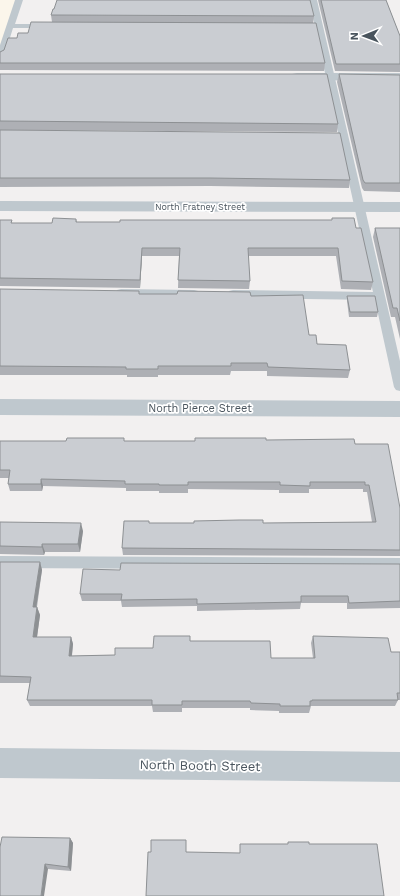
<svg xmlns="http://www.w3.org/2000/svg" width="400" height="896" viewBox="0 0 400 896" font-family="'Work Sans',sans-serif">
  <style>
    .commercial { fill: #fbf6eb }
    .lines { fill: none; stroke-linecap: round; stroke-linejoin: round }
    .service { fill: #bfc8ce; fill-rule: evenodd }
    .minor { fill: #bfc8ce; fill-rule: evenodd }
    .wall { fill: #aeb0b5 }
    .shaded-wall { fill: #8d9093 }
    .building { fill: #cacdd2; stroke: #8d9093 }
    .labels { text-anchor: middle; stroke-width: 3.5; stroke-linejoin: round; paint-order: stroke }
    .far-street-label { font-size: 9px; fill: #49545d; stroke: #fff }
    .street-label { font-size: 11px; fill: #49545d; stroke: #fff }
    .near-street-label { font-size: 13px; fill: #49545d; stroke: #fff }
  </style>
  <rect width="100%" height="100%" fill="#f2f0f0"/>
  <path class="commercial" d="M 0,0 L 19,0 L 0,57 Z"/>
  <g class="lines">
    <path class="service" d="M 15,0 L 23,0 L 15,24 L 47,24 L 51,26 L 47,28 L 13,28 L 4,57 L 0,59 L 0,45 Z
      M 309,0 L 317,0 L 400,361 L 400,391 L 396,390 L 394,387 L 375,300 L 233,298 L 229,297 L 228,294 L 229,291 L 233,290 L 373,292 Z
      M 121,289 L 194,290 L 198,291 L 199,294 L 198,297 L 194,298 L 117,296 L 116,293 L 117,290 Z
      M 0,556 L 400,558 L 400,570 L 0,568 Z"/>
    <path class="minor" d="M 297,73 L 400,73 L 400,81 L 292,80 L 290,77 L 292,74 Z
      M 0,201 L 400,202 L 400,212 L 0,211 Z
      M 0,399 L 400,401 L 400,417 L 0,415 Z
      M 0,748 L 400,752 L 400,782 L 0,778 Z"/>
  </g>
  <path class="wall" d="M 318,0 L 386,0 L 400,36 L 400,72 L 335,71 Z
    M 51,15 L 314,16 L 313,23 L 325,63 L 324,71 L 0,70 L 0,52 L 4,50 L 17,38 L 52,22 Z
    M 0,74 L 338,124 L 337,132 L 0,130 Z
    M 339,74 L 400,75 L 400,192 L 364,191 L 362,188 L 337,82 Z
    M 0,130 L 350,180 L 349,188 L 210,186 L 0,187 Z
    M 332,218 L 356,228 L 373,282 L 371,290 L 341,289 L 336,256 L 248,256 L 250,281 L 249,289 L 178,288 L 179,256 L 142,256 L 140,288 L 0,286 L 0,220 L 13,223 L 52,223 L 76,219 L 77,222 L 120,222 L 332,220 Z
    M 375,228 L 400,228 L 400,339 L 395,317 L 391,317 L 373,237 Z
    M 0,289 L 139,294 L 251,296 L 309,335 L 317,344 L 350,370 L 348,378 L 267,376 L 267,371 L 231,371 L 230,375 L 158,375 L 158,377 L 127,377 L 127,375 L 0,375 Z
    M 347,296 L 378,312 L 377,317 L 349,317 L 347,301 Z
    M 266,440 L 355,444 L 400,508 L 400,556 L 123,555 L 122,548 L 149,523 L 263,523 L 372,522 L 367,492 L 363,492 L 363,489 L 309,489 L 309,493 L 279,493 L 279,490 L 188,489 L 188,493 L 159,493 L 159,491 L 126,491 L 126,488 L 43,486 L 42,491 L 10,491 L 8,484 L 9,478 L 0,478 L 0,441 L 195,441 Z
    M 0,522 L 83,531 L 80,552 L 45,552 L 44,555 L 0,554 Z
    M 0,562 L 40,562 L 42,570 L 37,607 L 40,615 L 37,637 L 71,637 L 73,644 L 72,656 L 115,655 L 190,641 L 271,658 L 313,658 L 311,643 L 313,636 L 391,652 L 400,652 L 400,700 L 398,700 L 395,706 L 311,706 L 309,713 L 279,713 L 279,711 L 250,710 L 250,708 L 182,708 L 182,712 L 153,712 L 152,706 L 30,706 L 27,700 L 30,683 L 0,683 Z
    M 400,564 L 400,608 L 347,609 L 347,603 L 301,603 L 300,609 L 197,611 L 197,606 L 122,607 L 121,601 L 82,601 L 80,594 L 120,570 Z
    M 70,838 L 73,843 L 71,871 L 48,869 L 0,896 Z"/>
  <path class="shaded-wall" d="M 142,248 L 142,256 L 140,288 L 140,280 Z
    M 41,479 L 43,486 L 42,491 L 41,484 Z
    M 81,523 L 83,531 L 80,552 L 78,544 Z
    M 42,544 L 45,552 L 44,555 L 42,547 Z
    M 40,562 L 42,570 L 35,615 L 33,607 Z
    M 37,607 L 40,615 L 36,644 L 33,637 Z
    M 71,637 L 73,644 L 71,663 L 69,656 Z
    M 70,838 L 73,843 L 71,871 L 68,867 Z
    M 45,864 L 48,869 L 44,896 L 41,896 Z"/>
  <path class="building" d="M 57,0 L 310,0 L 314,16 L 51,15 L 53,9 L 54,9 Z
    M 321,0 L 386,0 L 400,36 L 400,64 L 336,64 Z
    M 31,22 L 316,23 L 325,63 L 0,63 L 0,52 L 4,50 L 8,38 L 17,38 L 18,33 L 28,33 Z
    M 0,74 L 327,74 L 338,124 L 0,121 Z
    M 339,74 L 400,75 L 400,183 L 365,183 L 363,180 Z
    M 0,130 L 340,133 L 350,180 L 210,178 L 0,178 Z
    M 53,218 L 76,219 L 76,222 L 120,222 L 120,220 L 332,220 L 332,218 L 354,218 L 356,228 L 361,228 L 373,282 L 342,281 L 338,248 L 248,248 L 250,281 L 178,280 L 180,248 L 142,248 L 140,280 L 0,278 L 0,220 L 12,220 L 11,223 L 52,223 Z
    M 375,228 L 400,228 L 400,321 L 397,308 L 393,308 Z
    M 0,289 L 139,291 L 139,294 L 177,294 L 178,291 L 250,292 L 251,296 L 303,295 L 309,335 L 316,335 L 317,344 L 346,345 L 350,370 L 268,367 L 267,363 L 231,363 L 231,366 L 158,366 L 158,369 L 126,369 L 126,367 L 0,366 Z
    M 347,296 L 375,296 L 378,312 L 350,312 Z
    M 67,438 L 124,438 L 124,441 L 195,441 L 195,438 L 266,438 L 266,440 L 354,439 L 355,444 L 388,444 L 400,508 L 400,550 L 122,548 L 124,521 L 149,521 L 149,523 L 194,523 L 194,521 L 239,520 L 263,520 L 263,523 L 376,522 L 369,485 L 365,485 L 365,482 L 310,482 L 310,486 L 280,485 L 280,482 L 188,482 L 188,485 L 159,485 L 159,484 L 125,484 L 125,481 L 41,479 L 41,484 L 8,484 L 10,470 L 0,470 L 0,441 L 66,441 Z
    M 0,522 L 81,523 L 78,544 L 42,544 L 42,547 L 0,546 Z
    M 0,562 L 40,562 L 33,607 L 37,607 L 33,637 L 71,637 L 69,656 L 115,655 L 115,648 L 153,648 L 154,636 L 190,636 L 190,641 L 270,641 L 271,658 L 315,658 L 313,636 L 388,638 L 391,652 L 400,652 L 400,693 L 397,693 L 398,700 L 312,700 L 312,701 L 310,701 L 310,706 L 280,706 L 280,704 L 251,703 L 250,701 L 182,701 L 182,705 L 152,705 L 152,700 L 27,700 L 31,677 L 0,676 Z
    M 121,563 L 400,564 L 400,601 L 349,603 L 348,596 L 301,596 L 301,602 L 197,604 L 197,599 L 121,600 L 122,594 L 80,594 L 83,569 L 120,570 Z
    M 2,837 L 70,838 L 68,867 L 45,864 L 41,896 L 0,896 L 0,847 Z
    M 151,840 L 186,840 L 186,852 L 240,853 L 240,844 L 288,844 L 288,842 L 309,842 L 309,844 L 377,844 L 384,896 L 146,896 L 148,852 L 151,852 Z"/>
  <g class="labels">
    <g class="far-street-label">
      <text x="200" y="210">North Fratney Street</text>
    </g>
    <g class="street-label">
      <text x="200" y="412">North Pierce Street</text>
    </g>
    <g class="near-street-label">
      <text transform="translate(200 765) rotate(1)" y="5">North Booth Street</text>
    </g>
  </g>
  <g transform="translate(364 36) rotate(269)" stroke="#ffffff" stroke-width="3" paint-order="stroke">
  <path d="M0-3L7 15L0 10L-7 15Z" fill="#49545d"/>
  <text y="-6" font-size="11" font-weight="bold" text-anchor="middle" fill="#49545d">N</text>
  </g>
</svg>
